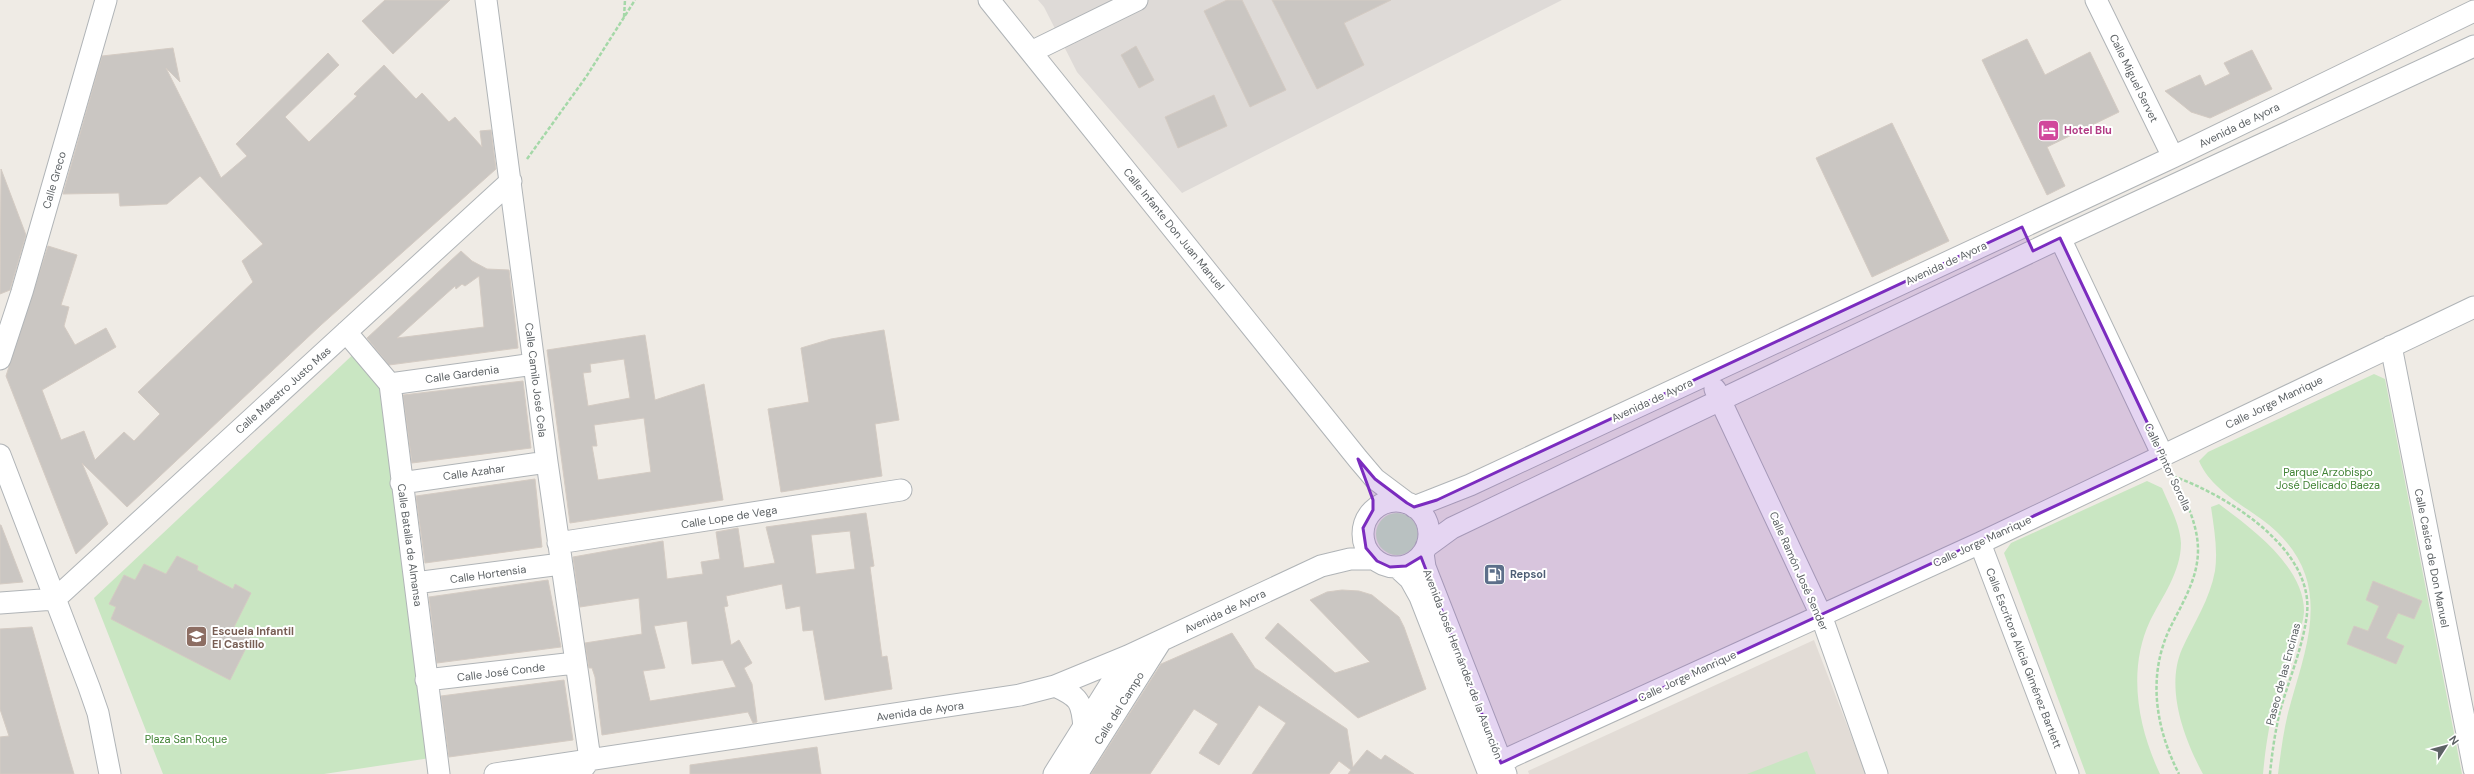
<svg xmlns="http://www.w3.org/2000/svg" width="2474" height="774" viewBox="0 0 2474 774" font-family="'DM Sans',sans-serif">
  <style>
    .industrial { fill: #dedad7 }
    .education { fill: #e2dcd6 }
    .green { fill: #c9e6c2 }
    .building { fill: #cac6c2; stroke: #d4cbc3; fill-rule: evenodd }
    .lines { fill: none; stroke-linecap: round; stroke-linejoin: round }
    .street-casing { stroke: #b0b4b7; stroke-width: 23 }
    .path { stroke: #a5d8a8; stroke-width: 2.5; stroke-dasharray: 4 2; stroke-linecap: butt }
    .street { stroke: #fff; stroke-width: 21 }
    .marked { fill: #7b2cbf; fill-opacity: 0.2; stroke: #7b2cbf; stroke-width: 3; stroke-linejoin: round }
    .labels { text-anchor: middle; stroke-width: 4; stroke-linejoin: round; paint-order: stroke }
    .street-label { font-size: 11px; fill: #5d6265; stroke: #fff }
    .hotel-label { font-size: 11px; font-weight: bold; fill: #b23c85; stroke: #fff; text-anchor: start }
    .park-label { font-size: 11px; fill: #418335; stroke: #fff }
    .service-label { font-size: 11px; font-weight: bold; fill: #4e5e75; stroke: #fff; text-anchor: start }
    .education-label { font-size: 11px; font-weight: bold; fill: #785e54; stroke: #fff; text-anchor: start }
  </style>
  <rect width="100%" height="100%" fill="#efebe5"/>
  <path class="industrial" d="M 1038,0 L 1562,0 L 1182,193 L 1077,72 L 1044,7 Z"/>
  <path class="education" d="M 1814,640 L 1866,774 L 1529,774 L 1528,771 Z"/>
  <path class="green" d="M 360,348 L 390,384 L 437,757 L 324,774 L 163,774 L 94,598 Z
    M 2374,374 L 2385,379 L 2462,774 L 2278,774 C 2281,751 2284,725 2291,702 C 2309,640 2330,583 2277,532 C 2252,508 2213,494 2199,461 L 2208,452 Z
    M 2147,481 L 2162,488 C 2169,505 2180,524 2181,543 C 2181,572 2162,597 2150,621 C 2127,670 2138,728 2160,774 L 2086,774 L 2004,553 L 2011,543 Z
    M 2219,504 C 2251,528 2305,567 2304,612 C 2303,631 2288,657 2282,676 C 2272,707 2266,741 2263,774 L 2203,774 C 2184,739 2165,688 2182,649 C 2194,623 2210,599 2215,571 C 2218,550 2214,528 2211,507 Z
    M1376 534a21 21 0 1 1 42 0a21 21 0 1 1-42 0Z
    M 1807,751 L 1816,774 L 1747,774 Z"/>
  <path class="building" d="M 385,0 L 450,0 L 393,54 L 362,21 Z
    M 1227,0 L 1242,0 L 1286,90 L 1250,107 L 1204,11 Z
    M 1272,0 L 1391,0 L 1344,23 L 1364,65 L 1317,89 Z
    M 2027,39 L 2045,75 L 2090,52 L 2119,112 L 2047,147 L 2065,186 L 2047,195 L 1982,60 Z
    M 1136,46 L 1154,80 L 1139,88 L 1121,55 Z
    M 173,48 L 180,82 L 166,68 L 221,178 L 247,156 L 236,144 L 328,53 L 339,65 L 285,117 L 309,142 L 357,96 L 354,94 L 384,65 L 416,99 L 422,93 L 449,122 L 455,117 L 482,147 L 480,131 L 491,130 L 496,169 L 321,325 L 127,507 L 82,463 L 108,524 L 76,554 L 6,376 L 48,246 L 77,255 L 61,305 L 69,307 L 64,326 L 75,345 L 106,328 L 116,347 L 42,390 L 61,440 L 84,431 L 95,460 L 124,432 L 134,441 L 160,414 L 138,392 L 253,282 L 242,261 L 263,244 L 200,176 L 167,204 L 120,206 L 119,193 L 63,194 L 102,56 Z
    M 2252,50 L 2272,89 L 2210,118 L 2191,112 L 2165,91 L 2200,75 L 2205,86 L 2230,74 L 2224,63 Z
    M 1214,95 L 1227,126 L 1178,148 L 1165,117 Z
    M 1892,123 L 1949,241 L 1872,277 L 1816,158 Z
    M 1,169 L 26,235 L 10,290 L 0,294 Z
    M 461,251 L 472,261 L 487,269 L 509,270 L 518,348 L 389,365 L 367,338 ZM 479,276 L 484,327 L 397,338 L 455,286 L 456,289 L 462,284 L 465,286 Z
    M 884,330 L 899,420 L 875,424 L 882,476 L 781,492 L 768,409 L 809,402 L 801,348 L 831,339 Z
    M 645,335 L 655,400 L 704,384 L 723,500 L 570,523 L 547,350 ZM 624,359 L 630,398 L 588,406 L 583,373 L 591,372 L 590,364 ZM 644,418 L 651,472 L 598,480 L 592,446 L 597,446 L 594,425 Z
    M 523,381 L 531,448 L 412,463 L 403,395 Z
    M 535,479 L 542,547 L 425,563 L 416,496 Z
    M 866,513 L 874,566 L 870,567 L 882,657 L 887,656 L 892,689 L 825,700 L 813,630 L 803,631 L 800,606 L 786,609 L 782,584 L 726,596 L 728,606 L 724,607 L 731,645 L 739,640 L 752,663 L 744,668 L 752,684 L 757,722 L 753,723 L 748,712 L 602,735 L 595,677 L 592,668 L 589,668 L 585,643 L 642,634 L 639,598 L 580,607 L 573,557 L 663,541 L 667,579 L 703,574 L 701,562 L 720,559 L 716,532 L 738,528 L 744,568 L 775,563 L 766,527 ZM 850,531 L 855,569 L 816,574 L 811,535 ZM 687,621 L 692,664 L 723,660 L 736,687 L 650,701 L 643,671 L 665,668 L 654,626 Z
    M 0,525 L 1,525 L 23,582 L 0,584 Z
    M 177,556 L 198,566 L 197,570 L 233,589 L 235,584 L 251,593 L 233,629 L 251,638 L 230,680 L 111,619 L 116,607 L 109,604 L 124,575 L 135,580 L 144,564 L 166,574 Z
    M 548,580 L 561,647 L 437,663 L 429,597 Z
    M 2373,581 L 2422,601 L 2414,619 L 2398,613 L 2386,638 L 2404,646 L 2396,664 L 2347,644 L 2354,626 L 2368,631 L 2379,606 L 2366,600 Z
    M 1342,590 L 1359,591 L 1372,595 L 1399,617 L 1404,627 L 1426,689 L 1358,718 L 1265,638 L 1278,623 L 1335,673 L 1370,662 L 1310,600 L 1327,592 Z
    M 32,627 L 60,726 L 74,774 L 0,774 L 0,737 L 9,736 L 0,709 L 0,629 Z
    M 1232,633 L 1255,668 L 1347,729 L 1353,767 L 1367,750 L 1381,760 L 1385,755 L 1414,774 L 1348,774 L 1351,770 L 1339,761 L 1329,774 L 1252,774 L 1286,723 L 1259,705 L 1219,765 L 1199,753 L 1218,724 L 1194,709 L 1150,774 L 1091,774 L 1161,664 Z
    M 564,680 L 573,740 L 449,757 L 441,696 Z
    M 817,747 L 821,774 L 690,774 L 690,765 Z"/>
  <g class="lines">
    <defs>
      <path id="street" d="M 486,0 L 547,462 L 590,759 L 582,770
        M 989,0 L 1358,459 L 1375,479 L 1407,503
        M 2096,0 L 2173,157
        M 1031,52 L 1137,0
        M 2060,238 L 2163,456
        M 346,332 L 390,384 L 439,774
        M 2391,346 L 2474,769
        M 0,359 L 22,292 L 106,0
        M 390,384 L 534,364
        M 1715,389 L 1821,615 L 1877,774
        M 0,455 L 89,687 L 98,713 L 110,774
        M 401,483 L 547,462
        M1363 534a33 33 0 1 1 66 0a33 33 0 1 1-66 0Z
        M 1414,507 L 1470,485 L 2173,157 L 2474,11
        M 558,543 L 901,490
        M 1980,543 L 2068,774
        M 1426,547 L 1452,528 L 2060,238 L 2474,46
        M 1423,553 L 1425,567 L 1506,774
        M 1397,567 L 1410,579 L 1420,597 L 1489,774
        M 415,583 L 561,564
        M 0,603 L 55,599 L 511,181
        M 426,680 L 575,663
        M 1055,686 C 1079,697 1082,701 1084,728
        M 495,774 L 1020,695 L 1055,686 L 1128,656 L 1321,566 L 1350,559 L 1374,559
        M 1054,774 L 1128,656
        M 1077,774 L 1161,641
        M 1490,774 L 1511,757 L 1980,543 L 2474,307"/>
    </defs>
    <use href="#street" class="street-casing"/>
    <path class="path" d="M 624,17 L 625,0
      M 527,159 L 586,77 L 635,0
      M 2173,476 C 2226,495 2314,548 2307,614 C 2303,647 2289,679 2280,711 C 2275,732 2272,753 2270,774
      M 2174,476 C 2185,499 2198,524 2198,550 C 2198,578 2183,602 2171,626 C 2147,674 2155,727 2179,774"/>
    <use href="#street" class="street"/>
  </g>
  <path class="marked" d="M 2022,227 L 2033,251 L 2060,238 L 2163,456 L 1501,763 L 1421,557 L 1406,566 L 1390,567 L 1377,561 L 1366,548 L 1363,528 L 1373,510 L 1373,500 L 1358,459 L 1375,479 L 1407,503 L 1414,507 L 1437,500 Z"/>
  <defs>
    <symbol id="hotel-square" viewBox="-11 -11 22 22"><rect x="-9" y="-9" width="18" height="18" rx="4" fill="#d1479c" stroke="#fff"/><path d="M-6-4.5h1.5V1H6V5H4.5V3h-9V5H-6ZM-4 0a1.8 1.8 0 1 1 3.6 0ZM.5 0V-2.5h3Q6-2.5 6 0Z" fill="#fff"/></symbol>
    <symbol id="fuel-square" viewBox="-11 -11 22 22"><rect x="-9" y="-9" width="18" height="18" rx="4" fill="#5c6f8a" stroke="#fff"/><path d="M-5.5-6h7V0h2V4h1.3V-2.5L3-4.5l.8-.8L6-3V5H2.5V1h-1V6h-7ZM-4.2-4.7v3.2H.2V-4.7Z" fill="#fff"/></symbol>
    <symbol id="school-square" viewBox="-11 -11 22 22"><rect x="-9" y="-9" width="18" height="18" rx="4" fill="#8d6e63" stroke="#fff"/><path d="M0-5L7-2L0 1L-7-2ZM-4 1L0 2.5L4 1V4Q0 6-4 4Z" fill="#fff"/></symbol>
  </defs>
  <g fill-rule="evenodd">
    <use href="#hotel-square" x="2036" y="118" width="25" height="25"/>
    <use href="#fuel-square" x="1482" y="562" width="25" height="25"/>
    <use href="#school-square" x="184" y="624" width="25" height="25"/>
  </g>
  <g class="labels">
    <g class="street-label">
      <text transform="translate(2134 78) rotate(64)" y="4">Calle Miguel Servet</text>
      <text transform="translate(2239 125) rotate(-26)" y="4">Avenida de Ayora</text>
      <text transform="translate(54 180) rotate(-74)" y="4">Calle Greco</text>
      <text transform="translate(1174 229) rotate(51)" y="4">Calle Infante Don Juan Manuel</text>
      <text transform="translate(1946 263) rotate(-25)" y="4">Avenida de Ayora</text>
      <text transform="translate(462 374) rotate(-8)" y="4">Calle Gardenia</text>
      <text transform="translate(536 380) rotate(83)" y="4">Calle Camilo José Cela</text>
      <text transform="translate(283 390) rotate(-42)" y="4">Calle Maestro Justo Mas</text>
      <text transform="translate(1652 400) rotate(-25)" y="4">Avenida de Ayora</text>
      <text transform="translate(2274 402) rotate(-26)" y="4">Calle Jorge Manrique</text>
      <text transform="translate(2168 467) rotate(65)" y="4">Calle Pintor Sorolla</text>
      <text transform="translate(474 472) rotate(-8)" y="4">Calle Azahar</text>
      <text transform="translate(729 517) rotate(-9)" y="4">Calle Lope de Vega</text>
      <text transform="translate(1982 541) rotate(-25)" y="4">Calle Jorge Manrique</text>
      <text transform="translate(410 545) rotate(82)" y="4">Calle Batalla de Almansa</text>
      <text transform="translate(2432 558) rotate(79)" y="4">Calle Casica de Don Manuel</text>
      <text transform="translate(1799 571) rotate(66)" y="4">Calle Ramón José Sender</text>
      <text transform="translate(488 574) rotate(-8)" y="4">Calle Hortensia</text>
      <text transform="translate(1225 611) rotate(-25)" y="4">Avenida de Ayora</text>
      <text transform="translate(2024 658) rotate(69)" y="4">Calle Escritora Alicia Giménez Bartlett</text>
      <text transform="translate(1463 664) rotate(69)" y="4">Avenida José Hernández de la Asunción</text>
      <text transform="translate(501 672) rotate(-7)" y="4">Calle José Conde</text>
      <text transform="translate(2283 674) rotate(-75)" y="4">Paseo de las Encinas</text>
      <text transform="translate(1687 676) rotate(-25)" y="4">Calle Jorge Manrique</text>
      <text transform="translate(1119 708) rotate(-58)" y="4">Calle del Campo</text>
      <text transform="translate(920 711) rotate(-8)" y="4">Avenida de Ayora</text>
    </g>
    <g class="hotel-label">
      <text x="2064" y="134">Hotel Blu</text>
    </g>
    <g class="park-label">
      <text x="2328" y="476">Parque Arzobispo<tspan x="2328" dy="13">José Delicado Baeza</tspan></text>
      <text x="186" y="743">Plaza San Roque</text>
    </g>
    <g class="service-label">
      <text x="1510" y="578">Repsol</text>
    </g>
    <g class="education-label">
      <text x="212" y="635">Escuela Infantil<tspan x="212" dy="13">El Castillo</tspan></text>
    </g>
  </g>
  <g transform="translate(2446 746) rotate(54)" stroke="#ffffff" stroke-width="3" paint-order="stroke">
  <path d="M0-3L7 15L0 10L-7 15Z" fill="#5d6265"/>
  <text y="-6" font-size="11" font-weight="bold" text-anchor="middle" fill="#5d6265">N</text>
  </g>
</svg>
